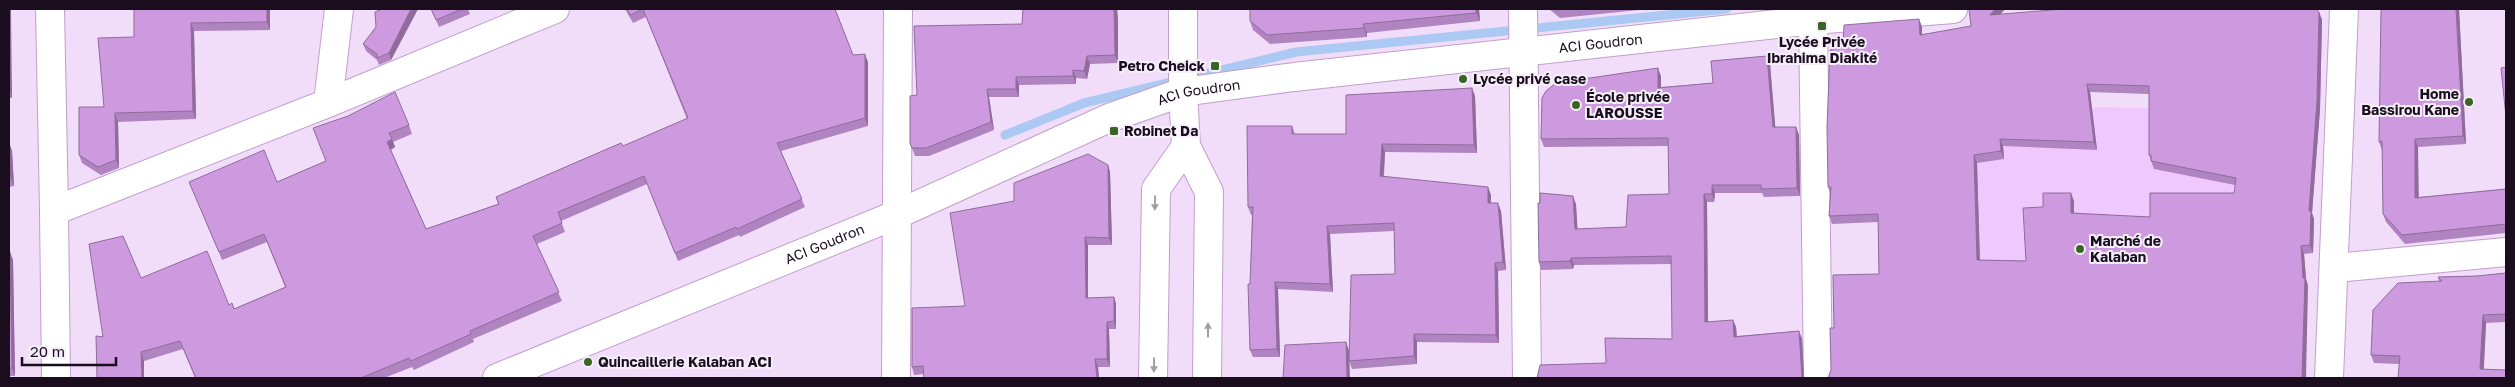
<svg xmlns="http://www.w3.org/2000/svg" width="2515" height="387" viewBox="0 0 2515 387" font-family="'Golos Text',sans-serif">
  <style>
    .built { fill: #efc9fe }
    .lines { fill: none; stroke-linecap: round; stroke-linejoin: round }
    .stream { stroke: #abc9f3; stroke-width: 9 }
    .street-casing { stroke: #c09fcc; stroke-width: 30 }
    .secondary-casing { stroke: #c09fcc; stroke-width: 30 }
    .street { stroke: #fff; stroke-width: 28 }
    .secondary { stroke: #fff; stroke-width: 28 }
    .wall { fill: #b084c0; fill-rule: evenodd }
    .shaded-wall { fill: #906b9c }
    .building { fill: #cd99df; stroke: #906b9c; fill-rule: evenodd }
    .oneway { fill: #a39fa5 }
    .poi-dot { fill: #396624; stroke: #f6eff9; stroke-width: 2 }
    .labels { text-anchor: middle; stroke-width: 4; stroke-linejoin: round; paint-order: stroke }
    .poi-label { font-size: 14px; font-weight: bold; fill: #1a0e1e; stroke: #f6eff9; text-anchor: start }
    .street-label { font-size: 14px; fill: #1a0e1e; stroke: #f6eff9 }
  </style>
  <rect width="100%" height="100%" fill="#f1ddf9"/>
  <path class="built" d="M 2103,107 L 2241,111 L 2215,378 L 1933,378 L 1932,119 Z"/>
  <g class="lines">
    <path class="stream" d="M 1005,135 L 1084,103 L 1296,52 L 1727,9"/>
    <defs>
      <path id="street" d="M 50,9 L 54,211 L 328,103 L 555,9
        M 1183,9 L 1183,92 L 1186,146 L 1209,192 L 1207,378
        M 1523,9 L 1527,378
        M 1813,20 L 1818,378
        M 328,103 L 339,9
        M 54,211 L 56,378
        M 2335,268 L 2506,252
        M 896,378 L 898,9
        M 1153,378 L 1156,189 L 1186,146"/>
      <g id="secondary">
        <path id="s1" d="M 497,378 L 898,214 L 1109,118 L 1183,92 L 1294,77 L 1813,20 L 1953,9"/>
        <path d="M 2329,378 L 2344,9"/>
      </g>
    </defs>
    <use href="#street" class="street-casing"/>
    <use href="#secondary" class="secondary-casing"/>
    <use href="#street" class="street"/>
    <use href="#secondary" class="secondary"/>
  </g>
  <path class="wall" d="M 9,9 L 12,98 L 9,98 Z
    M 134,9 L 270,9 L 270,30 L 194,31 L 196,119 L 118,122 L 119,168 L 101,175 L 82,163 L 79,155 L 104,107 L 134,37 Z
    M 382,9 L 418,9 L 391,60 L 379,65 L 377,60 L 366,51 L 363,44 L 376,27 Z
    M 431,9 L 468,9 L 470,14 L 439,27 Z
    M 625,9 L 835,9 L 853,55 L 868,62 L 868,126 L 781,151 L 805,207 L 740,237 L 739,235 L 678,261 L 647,184 L 561,221 L 565,232 L 537,244 L 562,301 L 473,339 L 474,342 L 414,370 L 412,367 L 384,378 L 195,378 L 183,349 L 144,361 L 144,378 L 97,378 L 103,337 L 141,278 L 229,305 L 234,309 L 285,287 L 267,242 L 222,260 L 189,182 L 277,182 L 326,161 L 313,128 L 409,125 L 412,134 L 393,142 L 395,147 L 391,150 L 426,229 L 498,204 L 496,197 L 623,146 L 687,119 L 646,17 L 633,23 Z
    M 1023,9 L 1117,9 L 1118,20 L 1118,63 L 1090,64 L 1087,79 L 1076,78 L 1076,84 L 1019,85 L 1019,97 L 989,97 L 994,130 L 929,156 L 915,156 L 910,143 L 1022,24 Z
    M 1250,9 L 1479,9 L 1480,21 L 1367,33 L 1367,37 L 1270,44 L 1253,30 L 1250,21 Z
    M 1549,9 L 1649,9 L 1560,18 Z
    M 2383,9 L 2459,9 L 2466,144 L 2418,147 L 2418,197 L 2506,189 L 2506,233 L 2405,244 L 2386,222 L 2383,214 L 2382,150 L 2379,142 Z
    M 2319,12 L 2322,20 L 2320,109 L 2312,213 L 2314,219 L 2313,253 L 2304,254 L 2306,279 L 2308,286 L 1829,377 L 1831,370 L 1834,328 L 1879,274 L 1878,222 L 1832,224 L 1829,216 L 1830,193 L 1828,187 L 1919,19 L 1922,27 L 1922,35 L 1971,26 L 2001,14 ZM 2090,92 L 2149,94 L 2149,155 L 2154,169 L 2235,185 L 2234,193 L 2150,217 L 2074,213 L 2074,201 L 2043,207 L 2026,261 L 1980,260 L 1977,163 L 2004,159 L 2003,146 L 2097,150 Z
    M 1767,56 L 1770,64 L 1775,127 L 1796,127 L 1799,135 L 1800,196 L 1764,197 L 1762,193 L 1715,193 L 1714,202 L 1707,202 L 1708,322 L 1733,320 L 1736,327 L 1737,336 L 1799,331 L 1802,339 L 1804,378 L 1537,378 L 1606,363 L 1672,339 L 1672,264 L 1574,265 L 1573,269 L 1541,270 L 1539,262 L 1576,204 L 1577,229 L 1626,227 L 1669,194 L 1668,146 L 1544,147 L 1541,139 L 1661,76 L 1661,87 L 1713,83 Z
    M 1472,88 L 1475,96 L 1477,153 L 1385,152 L 1384,176 L 1491,195 L 1491,203 L 1501,211 L 1506,270 L 1498,271 L 1499,343 L 1417,342 L 1417,364 L 1352,369 L 1349,361 L 1395,274 L 1394,231 L 1330,234 L 1333,292 L 1278,289 L 1280,357 L 1253,357 L 1250,350 L 1250,284 L 1252,215 L 1251,215 L 1248,207 L 1292,126 L 1295,134 L 1346,134 Z
    M 9,142 L 12,151 L 14,186 L 9,187 Z
    M 1108,165 L 1110,172 L 1112,245 L 1088,245 L 1088,298 L 1114,297 L 1116,304 L 1116,329 L 1109,329 L 1110,367 L 1098,367 L 1099,378 L 924,378 L 924,374 L 914,375 L 912,367 L 965,306 L 1014,201 Z
    M 9,252 L 10,252 L 13,260 L 15,376 L 10,376 L 10,378 L 9,378 Z
    M 2506,273 L 2506,322 L 2486,323 L 2484,369 L 2506,378 L 2399,364 L 2374,363 L 2371,355 L 2439,281 L 2438,277 L 2477,276 Z"/>
  <path class="shaded-wall" d="M 9,9 L 11,9 L 12,98 L 9,90 Z
    M 267,9 L 270,9 L 270,30 L 267,22 Z
    M 411,9 L 418,9 L 391,60 L 389,53 Z
    M 1114,9 L 1117,9 L 1118,20 L 1118,63 L 1115,55 Z
    M 1476,9 L 1479,9 L 1480,21 L 1476,13 Z
    M 1995,9 L 2005,9 L 1993,23 L 1990,15 Z
    M 2456,9 L 2459,9 L 2466,144 L 2463,136 Z
    M 2319,12 L 2322,20 L 2320,109 L 2312,213 L 2314,219 L 2313,253 L 2310,245 L 2309,211 Z
    M 1919,19 L 1922,27 L 1922,43 L 1920,35 Z
    M 191,23 L 194,31 L 196,119 L 193,111 Z
    M 1363,24 L 1367,33 L 1367,37 L 1364,28 Z
    M 865,54 L 868,62 L 868,126 L 865,118 Z
    M 1087,56 L 1090,64 L 1087,79 L 1084,71 Z
    M 1767,56 L 1770,64 L 1776,135 L 1773,127 Z
    M 1658,68 L 1661,76 L 1661,96 L 1658,88 Z
    M 1073,70 L 1076,78 L 1076,84 L 1073,76 Z
    M 1016,77 L 1019,85 L 1019,97 L 1016,89 Z
    M 2087,84 L 2090,92 L 2097,150 L 2094,142 Z
    M 1472,88 L 1475,96 L 1477,153 L 1474,145 Z
    M 987,89 L 989,97 L 994,130 L 991,122 Z
    M 115,113 L 118,122 L 119,168 L 116,160 Z
    M 1796,127 L 1799,135 L 1800,196 L 1797,188 Z
    M 392,139 L 395,147 L 390,150 L 387,142 Z
    M 2000,139 L 2003,146 L 2004,159 L 2001,151 Z
    M 2415,139 L 2418,147 L 2419,206 L 2415,198 Z
    M 9,142 L 12,151 L 14,186 L 10,177 Z
    M 1382,144 L 1385,152 L 1383,184 L 1380,176 Z
    M 1974,155 L 1977,163 L 1980,268 L 1977,260 Z
    M 1108,165 L 1110,172 L 1112,245 L 1109,238 Z
    M 1712,185 L 1715,193 L 1714,202 L 1712,194 Z
    M 1488,187 L 1491,195 L 1490,211 L 1488,203 Z
    M 2071,193 L 2074,201 L 2074,221 L 2071,213 Z
    M 1704,194 L 1707,202 L 1708,330 L 1705,322 Z
    M 1573,196 L 1576,204 L 1578,237 L 1575,229 Z
    M 1498,203 L 1501,211 L 1506,270 L 1503,262 Z
    M 1327,226 L 1330,234 L 1333,292 L 1330,284 Z
    M 1085,237 L 1088,245 L 1088,305 L 1086,298 Z
    M 2301,246 L 2304,254 L 2306,279 L 2308,286 L 2306,378 L 2302,378 L 2303,278 Z
    M 10,252 L 13,260 L 15,376 L 12,368 Z
    M 1571,258 L 1574,265 L 1573,269 L 1570,261 Z
    M 1495,263 L 1498,271 L 1499,343 L 1496,335 Z
    M 1275,282 L 1278,289 L 1280,357 L 1277,349 Z
    M 1114,297 L 1116,304 L 1116,329 L 1114,321 Z
    M 2483,315 L 2486,323 L 2483,377 L 2480,369 Z
    M 1733,320 L 1736,327 L 1737,345 L 1734,337 Z
    M 1107,322 L 1109,329 L 1110,367 L 1107,359 Z
    M 1799,331 L 1802,339 L 1804,378 L 1802,378 Z
    M 1414,334 L 1417,342 L 1417,364 L 1414,356 Z
    M 1346,342 L 1349,350 L 1350,378 L 1347,378 Z
    M 141,352 L 144,361 L 144,378 L 142,378 Z
    M 1095,359 L 1098,367 L 1099,378 L 1097,378 Z"/>
  <path class="building" d="M 134,9 L 267,9 L 267,22 L 191,23 L 193,111 L 115,113 L 116,160 L 98,167 L 79,155 L 79,107 L 104,107 L 98,38 L 134,37 Z
    M 382,9 L 411,9 L 389,53 L 377,58 L 377,54 L 363,44 L 376,27 L 375,12 Z
    M 431,9 L 462,9 L 436,20 Z
    M 627,9 L 835,9 L 853,55 L 865,54 L 865,118 L 777,143 L 802,199 L 737,229 L 736,227 L 675,253 L 644,176 L 558,212 L 562,223 L 533,236 L 559,292 L 470,331 L 471,334 L 411,361 L 409,358 L 361,378 L 196,378 L 180,341 L 141,352 L 142,378 L 97,378 L 96,336 L 103,337 L 89,244 L 123,236 L 141,278 L 207,251 L 229,305 L 232,303 L 234,309 L 286,287 L 264,234 L 219,252 L 189,182 L 264,150 L 277,182 L 326,161 L 313,128 L 348,116 L 395,92 L 409,125 L 389,133 L 392,139 L 387,142 L 426,229 L 499,204 L 496,197 L 621,143 L 623,146 L 688,118 L 643,9 L 630,15 Z
    M 1023,9 L 1114,9 L 1115,55 L 1087,56 L 1084,71 L 1073,70 L 1073,76 L 1016,77 L 1016,89 L 987,89 L 991,122 L 926,148 L 912,148 L 910,143 L 910,96 L 917,95 L 914,26 L 1022,24 Z
    M 1250,9 L 1476,9 L 1476,13 L 1363,24 L 1364,28 L 1267,35 L 1250,21 Z
    M 1555,9 L 1572,9 L 1557,10 Z
    M 1969,9 L 1995,9 L 1990,15 L 2064,9 L 2316,9 L 2319,12 L 2317,101 L 2309,211 L 2311,211 L 2310,245 L 2301,246 L 2303,278 L 2305,278 L 2302,378 L 1828,378 L 1831,370 L 1830,328 L 1834,328 L 1833,275 L 1879,274 L 1878,214 L 1829,216 L 1831,187 L 1828,187 L 1827,127 L 1830,50 L 1843,45 L 1844,25 L 1919,19 L 1920,35 L 1971,26 ZM 2087,84 L 2149,86 L 2149,155 L 2151,155 L 2151,161 L 2236,178 L 2234,193 L 2150,193 L 2150,217 L 2071,213 L 2071,193 L 2043,193 L 2043,207 L 2023,208 L 2026,261 L 1977,260 L 1974,155 L 2001,151 L 2000,139 L 2094,142 Z
    M 2383,9 L 2456,9 L 2463,136 L 2415,139 L 2415,198 L 2506,189 L 2506,224 L 2402,235 L 2383,214 L 2382,141 L 2379,142 L 2381,11 Z
    M 1767,56 L 1773,127 L 1796,127 L 1797,188 L 1761,189 L 1761,185 L 1712,185 L 1712,194 L 1704,194 L 1705,322 L 1733,320 L 1734,337 L 1799,331 L 1802,378 L 1537,378 L 1540,365 L 1606,363 L 1605,338 L 1672,339 L 1671,256 L 1571,258 L 1570,261 L 1539,262 L 1538,203 L 1540,203 L 1540,193 L 1573,196 L 1575,229 L 1626,227 L 1628,195 L 1669,194 L 1668,138 L 1541,139 L 1542,98 L 1546,91 L 1556,83 L 1658,68 L 1658,88 L 1713,83 L 1711,61 Z
    M 2506,67 L 2506,117 L 2501,68 Z
    M 1472,88 L 1474,145 L 1382,144 L 1380,176 L 1488,187 L 1488,203 L 1498,203 L 1503,262 L 1495,263 L 1496,335 L 1414,334 L 1414,356 L 1349,361 L 1351,275 L 1395,274 L 1394,223 L 1327,226 L 1330,284 L 1275,282 L 1277,349 L 1250,350 L 1248,284 L 1250,284 L 1253,207 L 1248,207 L 1247,126 L 1292,126 L 1292,134 L 1346,134 L 1346,95 Z
    M 9,146 L 10,177 L 9,178 Z
    M 1088,154 L 1108,165 L 1109,238 L 1085,237 L 1086,298 L 1114,297 L 1114,321 L 1107,322 L 1107,359 L 1095,359 L 1097,378 L 924,378 L 923,366 L 912,367 L 912,308 L 965,306 L 950,213 L 1014,201 L 1014,183 Z
    M 9,252 L 10,252 L 12,368 L 9,368 Z
    M 2506,273 L 2506,314 L 2483,315 L 2480,369 L 2506,370 L 2506,378 L 2398,378 L 2400,356 L 2371,355 L 2373,310 L 2398,283 L 2442,281 L 2438,277 L 2477,276 Z
    M 1346,342 L 1347,378 L 1283,378 L 1285,345 Z"/>
  <defs><path id="oneway-solid" d="M-6-.8H1V-3.2L6.5 0L1 3.2V.8H-6Z" transform="scale(1.25)"/></defs>
  <g class="oneway">
    <use href="#oneway-solid" transform="translate(1155 203) rotate(91)"/>
    <use href="#oneway-solid" transform="translate(1208 330) rotate(-90)"/>
    <use href="#oneway-solid" transform="translate(1154 365) rotate(91)"/>
  </g>
  <g class="poi-dot">
    <rect x="1817" y="21" width="10" height="10" rx="2.5"/>
    <rect x="1210" y="61" width="10" height="10" rx="2.5"/>
    <circle cx="1463" cy="79" r="5"/>
    <circle cx="2469" cy="102" r="5"/>
    <circle cx="1576" cy="105" r="5"/>
    <rect x="1109" y="126" width="10" height="10" rx="2.5"/>
    <circle cx="2080" cy="249" r="5"/>
    <circle cx="588" cy="362" r="5"/>
  </g>
  <g class="labels">
    <g class="poi-label">
      <text x="1822" y="47" text-anchor="middle">Lycée Privée<tspan x="1822" dy="16">Ibrahima Diakité</tspan></text>
      <text x="1205" y="71" text-anchor="end">Petro Cheick</text>
      <text x="1473" y="84">Lycée privé case</text>
      <text x="2459" y="99" text-anchor="end">Home<tspan x="2459" dy="16">Bassirou Kane</tspan></text>
      <text x="1586" y="102">École privée<tspan x="1586" dy="16">LAROUSSE</tspan></text>
      <text x="1124" y="136">Robinet Da</text>
      <text x="2090" y="246">Marché de<tspan x="2090" dy="16">Kalaban</tspan></text>
      <text x="598" y="367">Quincaillerie Kalaban ACI</text>
    </g>
    <g class="street-label">
      <text dy="5" stroke="none"><textPath href="#s1" startOffset="1164">ACI Goudron</textPath></text>
      <text dy="5" stroke="none"><textPath href="#s1" startOffset="759">ACI Goudron</textPath></text>
      <text dy="5" stroke="none"><textPath href="#s1" startOffset="354">ACI Goudron</textPath></text>
    </g>
  </g>
  <rect width="2515" height="387" fill="none" stroke="#1a0e1e" stroke-width="20"/>
  <path d="M22 357v8h94v-8" fill="none" stroke="#1a0e1e" stroke-width="2.5"/>
  <text x="30" y="357" font-size="15" fill="#1a0e1e" stroke="#f6eff9" stroke-width="4" paint-order="stroke">20 m</text>
</svg>
